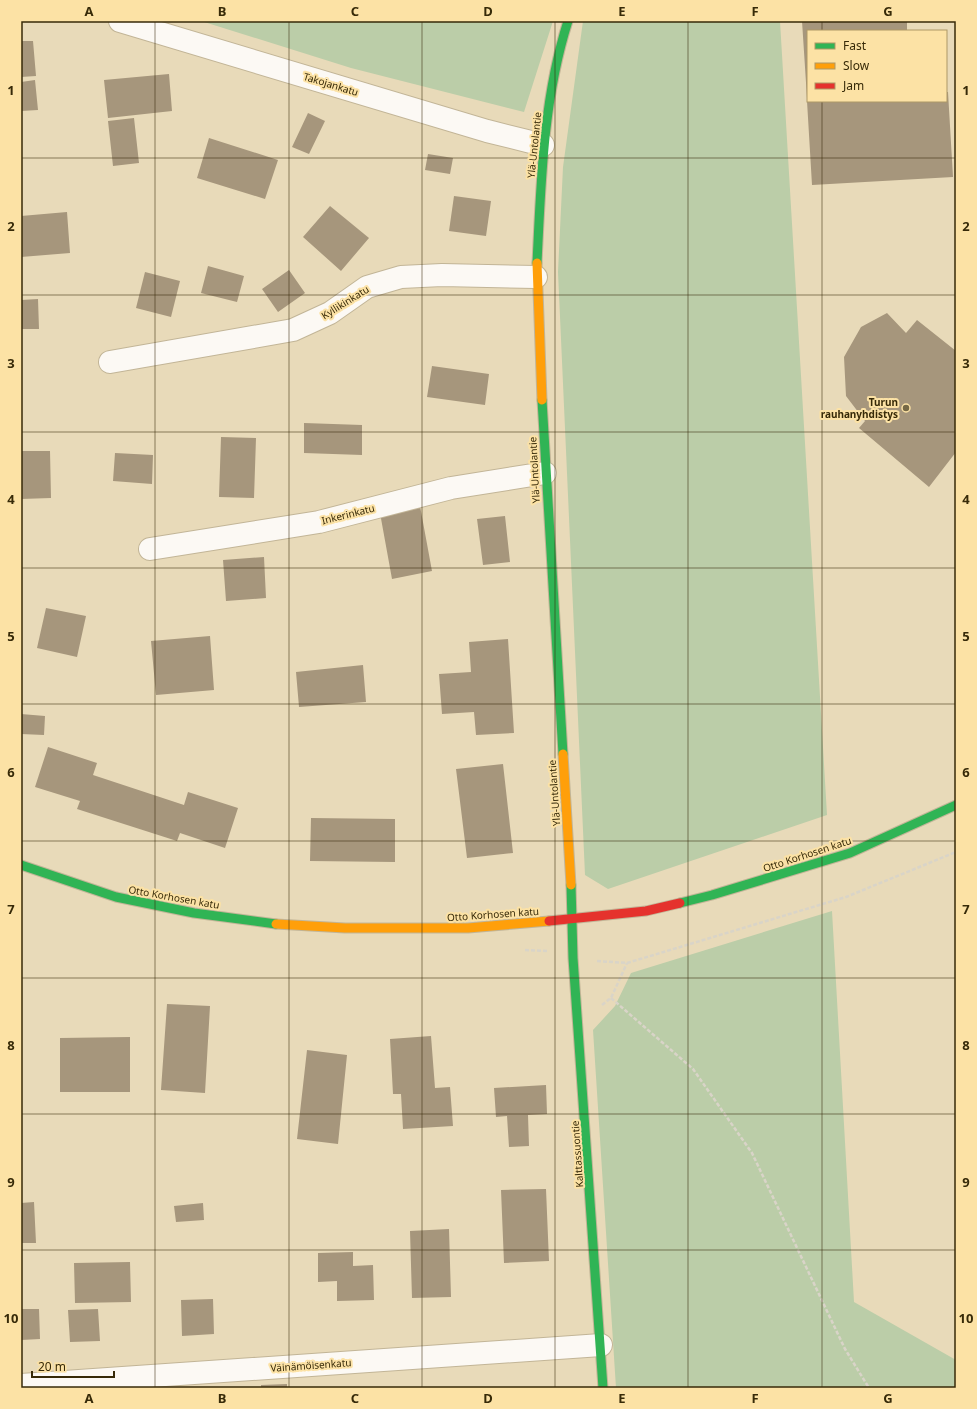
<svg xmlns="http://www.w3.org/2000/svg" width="977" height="1409" viewBox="0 0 977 1409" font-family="'Noto Sans',sans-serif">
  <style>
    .green { fill: #bbcda8 }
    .building { fill: #a6967c }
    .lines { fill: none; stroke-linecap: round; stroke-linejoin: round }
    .street-casing { stroke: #c2b597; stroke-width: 24 }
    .fast-casing { stroke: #c2b597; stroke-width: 11 }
    .slow-casing { stroke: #c2b597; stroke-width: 11 }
    .jam-casing { stroke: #c2b597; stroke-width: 11 }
    .path { stroke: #d9d4c8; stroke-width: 2.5; stroke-dasharray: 4 2; stroke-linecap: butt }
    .street { stroke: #fcf9f4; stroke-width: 22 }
    .fast { stroke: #30b455; stroke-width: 9 }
    .slow { stroke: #ff9f0a; stroke-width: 9 }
    .jam { stroke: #e5322d; stroke-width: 9 }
    .grid { fill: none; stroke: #372a08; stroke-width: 1; stroke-opacity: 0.55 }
    .poi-dot { fill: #756846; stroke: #fce2a5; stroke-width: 1.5 }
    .labels { text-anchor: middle; stroke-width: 4; stroke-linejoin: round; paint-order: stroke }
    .street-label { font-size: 10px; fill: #372a08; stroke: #fce2a5 }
    .poi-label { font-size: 10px; font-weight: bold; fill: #372a08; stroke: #fce2a5; text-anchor: end }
    .neatline { fill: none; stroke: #372a08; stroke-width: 1.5 }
    .grid-label { font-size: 13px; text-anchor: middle; font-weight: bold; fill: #372a08 }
  </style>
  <rect width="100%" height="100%" fill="#e8dab9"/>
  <path class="green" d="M 201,21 L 553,21 L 524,112 L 351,68 Z
    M 583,21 L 780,21 L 827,815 L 608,889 L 585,875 L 558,272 L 563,167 Z
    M 832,911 L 854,1302 L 956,1360 L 956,1388 L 616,1388 L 593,1030 L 615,1006 L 631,973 Z"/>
  <path class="building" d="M 802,21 L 907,21 L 907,31 L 808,31 L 807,98 Z
    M 21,41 L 33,41 L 36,76 L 21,77 Z
    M 169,74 L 172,111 L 108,118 L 104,80 Z
    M 35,80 L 38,110 L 21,111 L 21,82 Z
    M 946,92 L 948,92 L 953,177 L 812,185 L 807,101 L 946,101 Z
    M 308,113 L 325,121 L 309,154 L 292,147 Z
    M 134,118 L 139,163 L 113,166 L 108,121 Z
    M 209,138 L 278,160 L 265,199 L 197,178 Z
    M 428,154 L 453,158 L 450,174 L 425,170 Z
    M 454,196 L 491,201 L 486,236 L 449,231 Z
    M 330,206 L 369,238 L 341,271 L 303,237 Z
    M 67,212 L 70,253 L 21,257 L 21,216 Z
    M 208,266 L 244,276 L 237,302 L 201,293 Z
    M 289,270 L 305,293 L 278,312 L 262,289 Z
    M 145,272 L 180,281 L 171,317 L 136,308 Z
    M 38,299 L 39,329 L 21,329 L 21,300 Z
    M 887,313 L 906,333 L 917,320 L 956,351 L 956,452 L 929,487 L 859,428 L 865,421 L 846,396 L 844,357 L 861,327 Z
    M 432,366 L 489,374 L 485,405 L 427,397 Z
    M 304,423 L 362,425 L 362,455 L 304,453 Z
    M 221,437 L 256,438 L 254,498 L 219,497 Z
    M 21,451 L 50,451 L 51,498 L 21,499 Z
    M 115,453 L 153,455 L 152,484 L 113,481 Z
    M 420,506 L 432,571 L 392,579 L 380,513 Z
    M 505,516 L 510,562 L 483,565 L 477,519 Z
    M 264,557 L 266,598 L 226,601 L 223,560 Z
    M 46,608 L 86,616 L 77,657 L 37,648 Z
    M 210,636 L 214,690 L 156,695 L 151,641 Z
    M 508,639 L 514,733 L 476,735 L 474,712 L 442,714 L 439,674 L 471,672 L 469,642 Z
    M 363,665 L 366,702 L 299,707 L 296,672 Z
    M 21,714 L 45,716 L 44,735 L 21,734 Z
    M 48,747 L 97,763 L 93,775 L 184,805 L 188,792 L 238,808 L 225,848 L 180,833 L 177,841 L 77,809 L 80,801 L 35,787 Z
    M 503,764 L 513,853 L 467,858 L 456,769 Z
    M 311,818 L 395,819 L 395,862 L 310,861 Z
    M 167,1004 L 210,1006 L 205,1093 L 161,1090 Z
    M 431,1036 L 435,1088 L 450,1087 L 453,1126 L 403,1129 L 401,1094 L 393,1094 L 390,1039 Z
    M 130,1037 L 130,1092 L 60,1092 L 60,1038 Z
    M 307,1050 L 347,1055 L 338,1144 L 297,1139 Z
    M 546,1085 L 547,1114 L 528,1115 L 529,1146 L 509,1147 L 507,1116 L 496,1117 L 494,1088 Z
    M 546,1189 L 549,1261 L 504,1263 L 501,1190 Z
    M 34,1202 L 36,1243 L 21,1243 L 21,1203 Z
    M 203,1203 L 204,1220 L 176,1222 L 174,1206 Z
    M 449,1229 L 451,1297 L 412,1298 L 410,1231 Z
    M 353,1252 L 353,1266 L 373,1265 L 374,1300 L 337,1301 L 337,1281 L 318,1282 L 318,1253 Z
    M 130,1262 L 131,1302 L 75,1303 L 74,1263 Z
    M 213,1299 L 214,1334 L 182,1336 L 181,1300 Z
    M 21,1309 L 39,1309 L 40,1339 L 21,1340 Z
    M 98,1309 L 100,1341 L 70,1342 L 68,1310 Z
    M 287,1384 L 287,1388 L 261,1388 L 261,1385 Z"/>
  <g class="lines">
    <defs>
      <path id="street" d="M 120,21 L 487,131 L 543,145
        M 110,362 L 293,330 L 330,313 L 367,287 L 401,277 L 442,275 L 536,277
        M 150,549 L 319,522 L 451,488 L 545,473
        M 21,1385 L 601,1345"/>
      <path id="fast" d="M 537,263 C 541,182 543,99 568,21
        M 542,400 L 563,754
        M 21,865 L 116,897 L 194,913 L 276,924
        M 571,885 L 573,958 L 603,1388
        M 680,903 L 712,895 L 850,853 L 956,805"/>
      <path id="slow" d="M 537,263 L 542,400
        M 563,754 L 571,885
        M 276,924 L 345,928 L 468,928 L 549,921"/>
      <path id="jam" d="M 549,921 L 646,911 L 680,903"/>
    </defs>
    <use href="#street" class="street-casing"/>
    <use href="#fast" class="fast-casing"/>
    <use href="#slow" class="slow-casing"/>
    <use href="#jam" class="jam-casing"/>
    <path class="path" d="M 525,950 L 548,951
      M 597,961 L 627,963 L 846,897 L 956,852
      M 611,998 L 693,1069 L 752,1153 L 845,1349 L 869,1388
      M 602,1005 L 611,998 L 627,963"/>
    <use href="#street" class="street"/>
    <use href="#fast" class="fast"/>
    <use href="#slow" class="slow"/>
    <use href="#jam" class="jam"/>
  </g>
  <path class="grid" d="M 155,21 L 155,1388M 289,21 L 289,1388M 422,21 L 422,1388M 555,21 L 555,1388M 688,21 L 688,1388M 822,21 L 822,31M 822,101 L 822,1388M 21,158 L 956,158M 21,295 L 956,295M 21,432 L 956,432M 21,568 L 956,568M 21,704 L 956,704M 21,841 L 956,841M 21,978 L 956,978M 21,1114 L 956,1114M 21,1250 L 956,1250"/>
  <circle class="poi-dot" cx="906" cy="408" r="4"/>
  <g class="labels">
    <g class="street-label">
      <text transform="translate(331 84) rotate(17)" y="4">Takojankatu</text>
      <text transform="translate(534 145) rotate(-84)" y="4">Ylä-Untolantie</text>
      <text transform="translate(345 302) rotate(-32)" y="4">Kyllikinkatu</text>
      <text transform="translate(534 470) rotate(-93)" y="4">Ylä-Untolantie</text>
      <text transform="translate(348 514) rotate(-14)" y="4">Inkerinkatu</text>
      <text transform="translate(554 793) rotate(-94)" y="4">Ylä-Untolantie</text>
      <text transform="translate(807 854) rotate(-18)" y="4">Otto Korhosen katu</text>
      <text transform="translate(174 897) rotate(10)" y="4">Otto Korhosen katu</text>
      <text transform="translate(493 914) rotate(-4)" y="4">Otto Korhosen katu</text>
      <text transform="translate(577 1154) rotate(-94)" y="4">Kalttassuontie</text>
      <text transform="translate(311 1365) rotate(-4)" y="4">Väinämöisenkatu</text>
    </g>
    <g class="poi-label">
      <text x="898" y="406">Turun<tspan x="898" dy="12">rauhanyhdistys</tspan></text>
    </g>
  </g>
  <rect width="977" height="1409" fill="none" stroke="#fce2a5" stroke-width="44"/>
  <rect x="807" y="30" width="140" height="72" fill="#fce2a5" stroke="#ad9866"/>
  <rect x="815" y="43" width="20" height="6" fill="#30b455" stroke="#ad9866"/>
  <text x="843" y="50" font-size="12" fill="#372a08">Fast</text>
  <rect x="815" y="63" width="20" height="6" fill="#ff9f0a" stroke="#ad9866"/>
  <text x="843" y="70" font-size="12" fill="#372a08">Slow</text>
  <rect x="815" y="83" width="20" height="6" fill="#e5322d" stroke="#ad9866"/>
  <text x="843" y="90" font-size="12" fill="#372a08">Jam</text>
  <path d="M32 1371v6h82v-6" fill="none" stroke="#372a08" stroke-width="2"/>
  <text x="38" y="1371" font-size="12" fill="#372a08" stroke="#fce2a5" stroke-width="3" paint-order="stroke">20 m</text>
  <rect x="22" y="22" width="933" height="1365" class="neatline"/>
  <g class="grid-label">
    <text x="89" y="16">A</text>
    <text x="222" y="16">B</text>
    <text x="355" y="16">C</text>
    <text x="488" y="16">D</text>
    <text x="622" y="16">E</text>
    <text x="755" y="16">F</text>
    <text x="888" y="16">G</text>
    <text x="11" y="95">1</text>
    <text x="966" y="95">1</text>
    <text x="11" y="231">2</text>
    <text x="966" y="231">2</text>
    <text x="11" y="368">3</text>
    <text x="966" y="368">3</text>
    <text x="11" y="504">4</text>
    <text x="966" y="504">4</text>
    <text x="11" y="641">5</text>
    <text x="966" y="641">5</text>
    <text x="11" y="777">6</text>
    <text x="966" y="777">6</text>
    <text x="11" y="914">7</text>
    <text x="966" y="914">7</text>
    <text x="11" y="1050">8</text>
    <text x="966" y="1050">8</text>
    <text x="11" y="1187">9</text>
    <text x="966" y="1187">9</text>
    <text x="11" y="1323">10</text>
    <text x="966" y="1323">10</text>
    <text x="89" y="1403">A</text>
    <text x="222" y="1403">B</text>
    <text x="355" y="1403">C</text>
    <text x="488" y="1403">D</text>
    <text x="622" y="1403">E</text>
    <text x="755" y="1403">F</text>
    <text x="888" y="1403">G</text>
  </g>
</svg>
